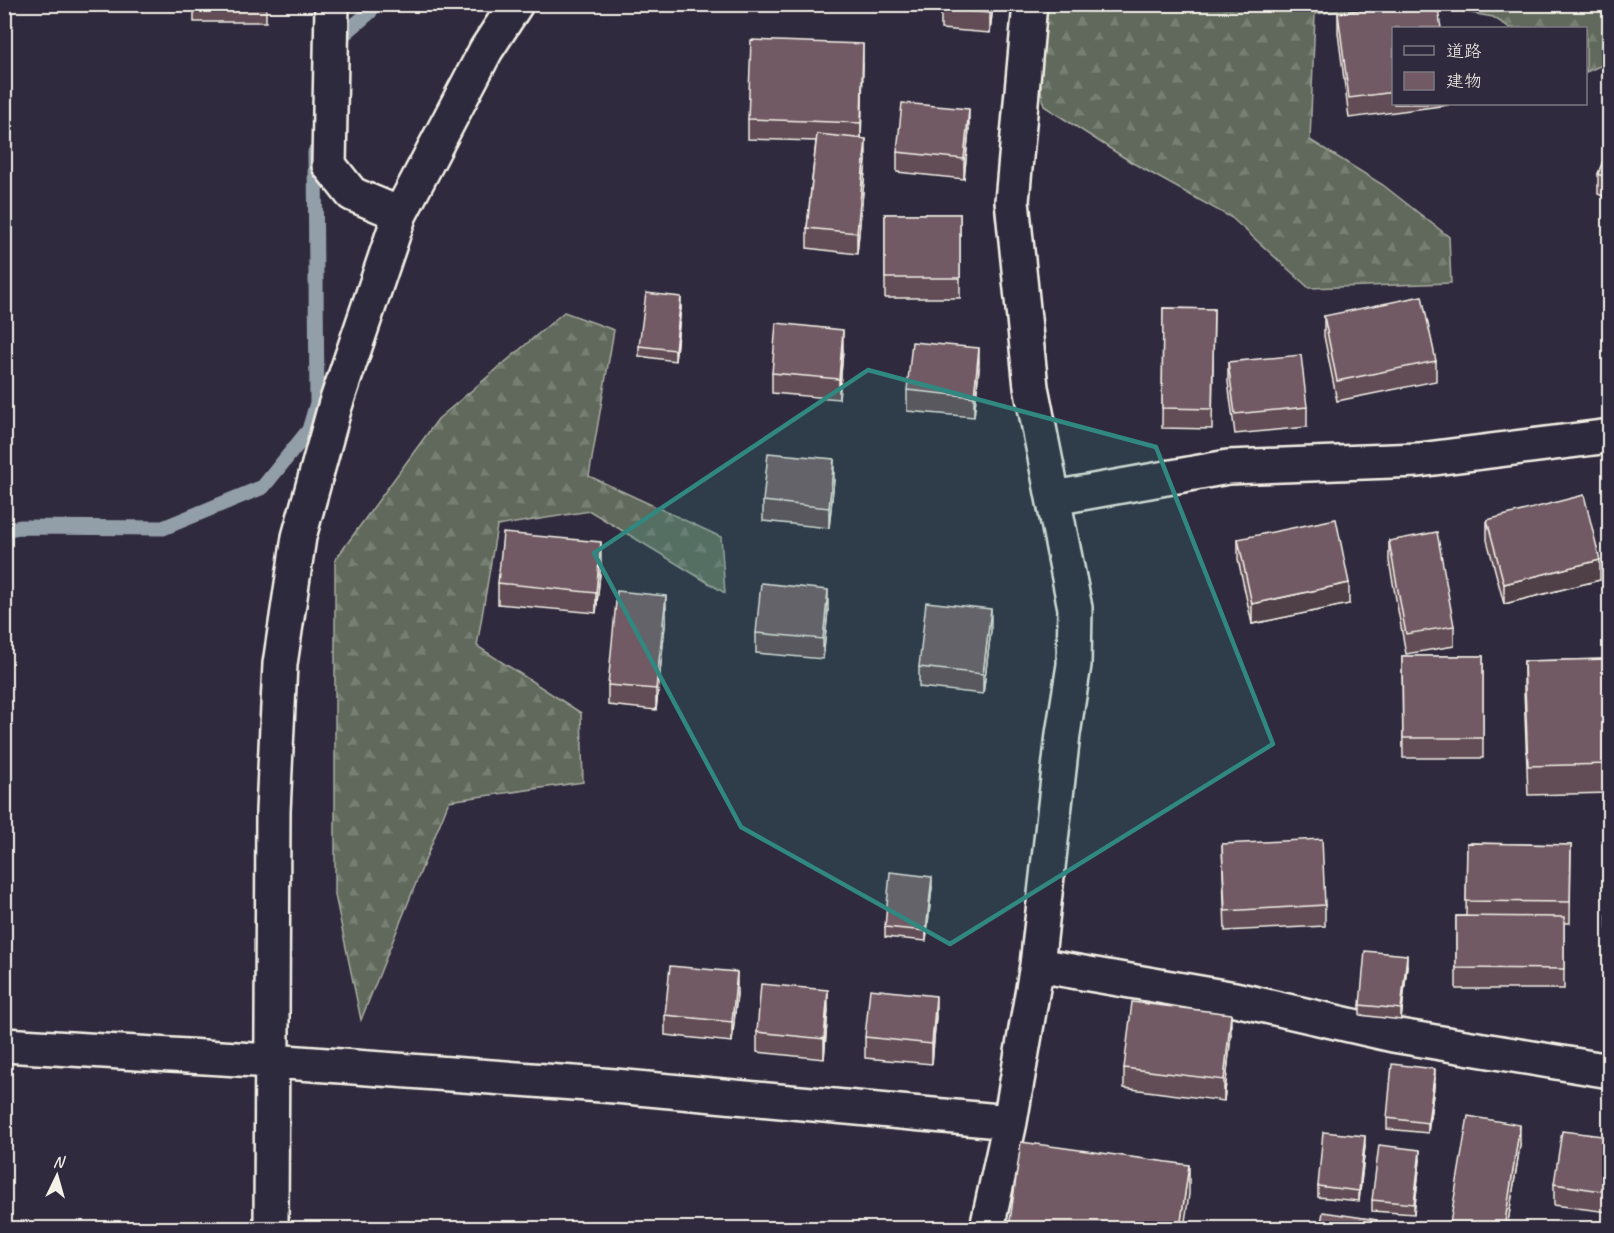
<svg xmlns="http://www.w3.org/2000/svg" width="1614" height="1233" viewBox="0 0 1614 1233" font-family="Caveat,'Klee One',sans-serif">
  <style>
    .forest { fill: url(#forest-firs); stroke: #aaada2; stroke-width: 1.5 }
    .lines { fill: none; stroke-linecap: round; stroke-linejoin: round }
    .stream { stroke: #939fa8; stroke-width: 15 }
    .minor-casing { stroke: #f4f1e8; stroke-width: 38 }
    .minor { stroke: #2f2a3d; stroke-width: 33 }
    .wall { fill: #624d57; stroke: #f4f1e8; stroke-width: 1.5 }
    .shaded-wall { fill: #503f47; stroke: #f4f1e8; stroke-width: 1.5 }
    .building { fill: #725a65; stroke: #f4f1e8; stroke-width: 1.5 }
    .marked { fill: #318880; fill-opacity: 0.2; stroke: #318880; stroke-width: 4.5; stroke-linejoin: round }
  </style>
  <defs>
    <pattern id="forest-firs" width="22" height="20" patternUnits="userSpaceOnUse" patternTransform="scale(1.5)"><rect width="22" height="20" fill="#60695c"/><path d="M5 1l3.5 6h-7zM16 11l3.5 6h-7z" fill="#777f73"/></pattern>
  </defs>
  <rect width="100%" height="100%" fill="#2f2a3d"/>
  <filter id="ink" filterUnits="userSpaceOnUse"><feTurbulence type="fractalNoise" baseFrequency=".0167" numOctaves="2"/><feDisplacementMap in="SourceGraphic" scale="12" xChannelSelector="R" yChannelSelector="G"/><feConvolveMatrix kernelMatrix="1 2 1 2 8 2 1 2 1" color-interpolation-filters="sRGB"/></filter>
  <g filter="url(#ink)">
    <path class="forest" d="M 1029,5 L 1385,5 L 1315,14 L 1310,140 L 1383,185 L 1449,237 L 1451,283 L 1309,288 L 1232,218 L 1131,162 L 1044,106 L 1029,25 Z
      M 1426,5 L 1609,5 L 1609,62 L 1586,72 L 1586,28 L 1510,28 L 1493,17 Z
      M 564,312 L 614,330 L 589,476 L 721,537 L 725,593 L 590,511 L 497,526 L 477,646 L 581,713 L 583,782 L 449,801 L 361,1020 L 335,895 L 335,560 L 438,419 Z"/>
    <g class="lines">
      <path class="stream" d="M 335,45 L 336,41 L 370,12 L 374,4
        M 4,530 L 20,527 L 163,528 L 263,487 L 309,430 L 317,403 L 315,152"/>
      <defs>
        <path id="minor" d="M 400,214 L 486,50 L 516,4
          M 1054,498 L 1228,467 L 1419,460 L 1610,436
          M 1037,965 L 1235,999 L 1393,1035 L 1610,1071
          M 4,1045 L 272,1061 L 615,1086 L 1010,1122
          M 271,1228 L 273,811 L 280,664 L 299,537 L 335,406 L 400,214 L 352,194 L 329,165 L 332,4
          M 987,1228 L 1010,1122 L 1037,965 L 1063,734 L 1074,665 L 1075,608 L 1031,387 L 1012,201 L 1030,4"/>
      </defs>
      <use href="#minor" class="minor-casing"/>
      <use href="#minor" class="minor"/>
    </g>
    <path class="wall" d="M 194,4 L 266,4 L 266,22 L 194,22 Z
      M 993,4 L 990,33 L 941,29 L 941,9 Z
      M 1338,13 L 1394,28 L 1394,104 L 1448,104 L 1448,105 L 1349,118 L 1338,33 Z
      M 863,64 L 861,139 L 866,160 L 857,254 L 807,248 L 807,228 L 816,141 L 748,139 L 748,119 Z
      M 969,129 L 964,179 L 897,172 L 897,152 Z
      M 1610,143 L 1610,199 L 1598,194 L 1598,174 Z
      M 885,214 L 960,214 L 960,298 L 885,298 Z
      M 681,308 L 675,361 L 639,356 L 639,346 Z
      M 1163,308 L 1214,309 L 1212,429 L 1162,428 Z
      M 1324,316 L 1436,361 L 1436,381 L 1337,401 L 1324,336 Z
      M 843,350 L 839,399 L 772,393 L 772,373 Z
      M 1228,362 L 1307,407 L 1307,427 L 1235,434 L 1228,382 Z
      M 979,368 L 974,417 L 907,411 L 907,390 Z
      M 834,479 L 829,528 L 763,521 L 763,501 Z
      M 1487,520 L 1600,580 L 1504,604 L 1487,540 Z
      M 1238,539 L 1349,604 L 1252,624 L 1238,559 Z
      M 1389,541 L 1454,626 L 1454,646 L 1406,654 L 1389,561 Z
      M 601,563 L 596,613 L 498,604 L 498,583 Z
      M 828,610 L 823,659 L 756,653 L 756,633 Z
      M 666,616 L 656,710 L 608,705 L 608,685 Z
      M 991,630 L 983,694 L 919,687 L 919,667 Z
      M 1402,656 L 1483,656 L 1483,758 L 1403,758 Z
      M 1610,659 L 1610,793 L 1528,795 L 1524,690 L 1524,661 Z
      M 1467,843 L 1571,845 L 1570,923 L 1564,923 L 1564,989 L 1456,989 L 1456,916 L 1466,916 Z
      M 1222,844 L 1325,905 L 1325,926 L 1225,931 Z
      M 932,887 L 926,941 L 885,937 L 885,927 Z
      M 1607,893 L 1610,893 L 1610,929 L 1607,929 Z
      M 1407,966 L 1401,1020 L 1360,1015 L 1360,1005 Z
      M 737,993 L 732,1042 L 665,1035 L 665,1015 Z
      M 828,1010 L 824,1059 L 757,1052 L 757,1032 Z
      M 936,1016 L 932,1064 L 865,1058 L 865,1037 Z
      M 1231,1034 L 1224,1101 L 1124,1088 L 1124,1068 Z
      M 1435,1079 L 1428,1133 L 1387,1129 L 1387,1118 Z
      M 1610,1137 L 1608,1212 L 1554,1205 L 1554,1184 Z
      M 1520,1145 L 1507,1228 L 1450,1228 L 1450,1223 Z
      M 1365,1146 L 1359,1201 L 1318,1197 L 1318,1186 Z
      M 1420,1160 L 1414,1214 L 1372,1211 L 1372,1200 Z"/>
    <path class="shaded-wall" d="M 991,4 L 993,4 L 990,33 L 990,13 Z
      M 863,44 L 863,64 L 861,143 L 861,123 Z
      M 969,109 L 969,129 L 964,179 L 964,159 Z
      M 866,139 L 866,160 L 857,254 L 857,233 Z
      M 681,297 L 681,308 L 675,361 L 675,350 Z
      M 843,330 L 843,350 L 839,399 L 839,379 Z
      M 979,348 L 979,368 L 974,417 L 974,397 Z
      M 834,459 L 834,479 L 829,528 L 829,508 Z
      M 601,542 L 601,563 L 596,613 L 596,593 Z
      M 1600,560 L 1600,580 L 1504,604 L 1504,584 Z
      M 1349,583 L 1349,604 L 1252,624 L 1252,604 Z
      M 828,590 L 828,610 L 823,659 L 823,639 Z
      M 666,596 L 666,616 L 656,710 L 656,689 Z
      M 991,609 L 991,630 L 983,694 L 983,674 Z
      M 932,877 L 932,887 L 926,941 L 926,931 Z
      M 1407,955 L 1407,966 L 1401,1020 L 1401,1009 Z
      M 737,972 L 737,993 L 732,1042 L 732,1022 Z
      M 828,990 L 828,1010 L 824,1059 L 824,1039 Z
      M 936,996 L 936,1016 L 932,1064 L 932,1044 Z
      M 1231,1014 L 1231,1034 L 1224,1101 L 1224,1080 Z
      M 1435,1069 L 1435,1079 L 1428,1133 L 1428,1123 Z
      M 1520,1125 L 1520,1145 L 1507,1228 L 1504,1228 Z
      M 1365,1136 L 1365,1146 L 1359,1201 L 1359,1191 Z
      M 1420,1150 L 1420,1160 L 1414,1214 L 1414,1204 Z
      M 1189,1165 L 1189,1194 L 1184,1228 L 1180,1228 Z
      M 1610,1183 L 1610,1203 L 1608,1212 L 1608,1192 Z"/>
    <path class="building" d="M 942,4 L 991,4 L 990,13 L 941,9 Z
      M 1401,4 L 1437,4 L 1441,28 L 1394,28 L 1394,92 L 1349,98 L 1338,13 Z
      M 751,40 L 863,44 L 861,123 L 748,119 Z
      M 902,103 L 969,109 L 964,159 L 897,152 Z
      M 817,134 L 866,139 L 857,233 L 807,228 Z
      M 1610,143 L 1610,179 L 1598,174 Z
      M 885,214 L 960,214 L 960,278 L 885,278 Z
      M 646,293 L 681,297 L 675,350 L 639,346 Z
      M 1422,296 L 1436,361 L 1337,381 L 1324,316 Z
      M 1163,308 L 1214,309 L 1212,409 L 1162,408 Z
      M 776,323 L 843,330 L 839,379 L 772,373 Z
      M 912,342 L 979,348 L 974,397 L 907,390 Z
      M 1301,355 L 1307,407 L 1235,414 L 1228,362 Z
      M 768,453 L 834,459 L 829,508 L 763,501 Z
      M 1584,495 L 1600,560 L 1504,584 L 1487,520 Z
      M 1336,519 L 1349,583 L 1252,604 L 1238,539 Z
      M 1437,532 L 1454,626 L 1406,634 L 1389,541 Z
      M 503,533 L 601,542 L 596,593 L 498,583 Z
      M 761,583 L 828,590 L 823,639 L 756,633 Z
      M 617,591 L 666,596 L 656,689 L 608,685 Z
      M 926,602 L 991,609 L 983,674 L 919,667 Z
      M 1402,656 L 1483,656 L 1483,738 L 1403,738 Z
      M 1610,659 L 1610,764 L 1528,766 L 1524,661 Z
      M 1322,839 L 1325,905 L 1225,911 L 1222,844 Z
      M 1467,843 L 1571,845 L 1570,902 L 1466,901 Z
      M 890,872 L 932,877 L 926,931 L 885,927 Z
      M 1607,893 L 1610,893 L 1610,919 L 1607,919 Z
      M 1456,916 L 1564,917 L 1564,969 L 1456,968 Z
      M 1365,951 L 1407,955 L 1401,1009 L 1360,1005 Z
      M 670,966 L 737,972 L 732,1022 L 665,1015 Z
      M 761,984 L 828,990 L 824,1039 L 757,1032 Z
      M 870,989 L 936,996 L 932,1044 L 865,1037 Z
      M 1132,1002 L 1231,1014 L 1224,1080 L 1124,1068 Z
      M 1392,1064 L 1435,1069 L 1428,1123 L 1387,1118 Z
      M 1468,1116 L 1520,1125 L 1504,1228 L 1481,1228 L 1450,1223 Z
      M 1562,1131 L 1610,1137 L 1610,1183 L 1608,1192 L 1554,1184 Z
      M 1323,1132 L 1365,1136 L 1359,1191 L 1318,1186 Z
      M 1021,1142 L 1189,1165 L 1180,1228 L 1009,1228 Z
      M 1379,1145 L 1420,1150 L 1414,1204 L 1372,1200 Z
      M 1323,1212 L 1377,1220 L 1376,1228 L 1320,1228 Z"/>
  </g>
  <path class="marked" d="M 868,370 L 1156,447 L 1273,744 L 950,944 L 741,827 L 594,553 Z"/>
  <rect width="1614" height="1233" fill="none" stroke="#2f2a3d" stroke-width="24"/>
  <rect x="12" y="12" width="1590" height="1209" fill="none" stroke="#f4f1e8" stroke-width="2" filter="url(#ink)"/>
  <rect x="1392" y="27" width="195" height="78" fill="#2f2a3d" stroke="#7e7a81" stroke-width="1.5"/>
  <rect x="1404" y="46" width="30" height="9" fill="#2f2a3d" stroke="#7e7a81" stroke-width="1.5"/>
  <text x="1446" y="57" font-size="18" fill="#f4f1e8">道路</text>
  <rect x="1404" y="72" width="30" height="18" fill="#725a65" stroke="#7e7a81" stroke-width="1.5"/>
  <text x="1446" y="87" font-size="18" fill="#f4f1e8">建物</text>
  <g transform="translate(57 1176) rotate(5)" stroke="#2f2a3d" stroke-width="4.5" paint-order="stroke">
  <path d="M0-4.5L10 22L0 15L-10 22Z" fill="#f4f1e8"/>
  <text y="-9" font-size="16" font-weight="bold" text-anchor="middle" fill="#f4f1e8">N</text>
  </g>
</svg>
